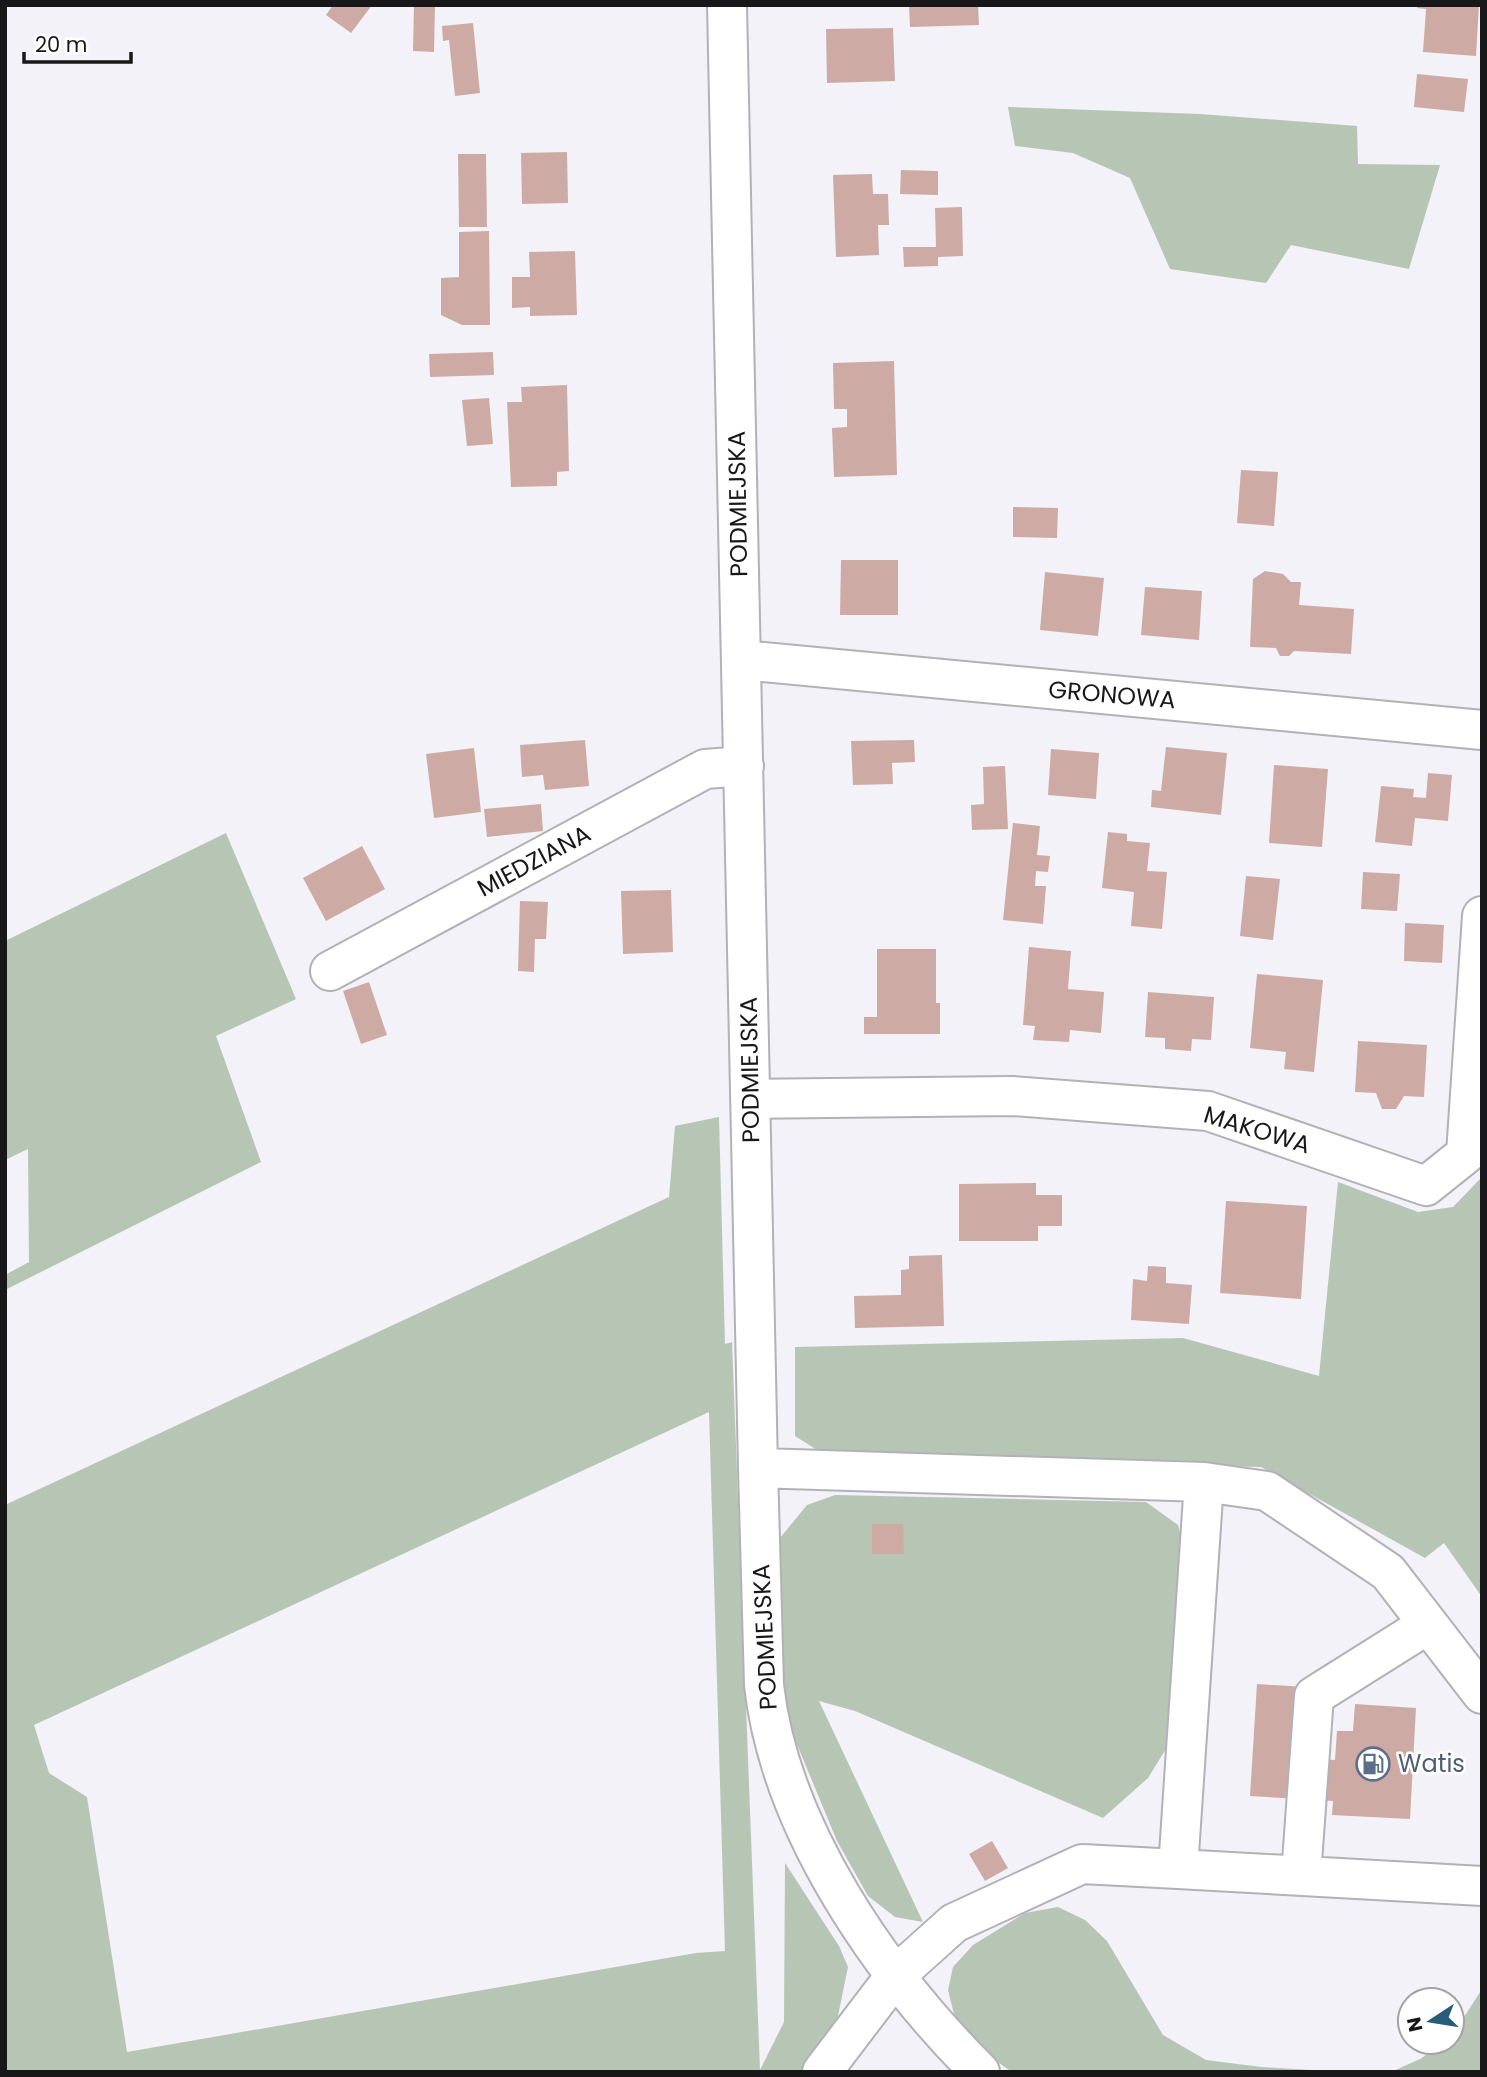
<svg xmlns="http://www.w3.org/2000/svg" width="1487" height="2077" viewBox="0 0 1487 2077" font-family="Poppins,sans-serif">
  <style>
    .green { fill: #b7c5b5; fill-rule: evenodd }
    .building { fill: #ceaaa5 }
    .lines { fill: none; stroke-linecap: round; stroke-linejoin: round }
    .minor-casing { stroke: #b1b1b7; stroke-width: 42 }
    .minor { stroke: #fff; stroke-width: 38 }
    .labels { text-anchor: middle; stroke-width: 5; stroke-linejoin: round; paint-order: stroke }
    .street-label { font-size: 24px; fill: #18181a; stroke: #fff }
    .service-label { font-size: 24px; fill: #4e5e75; stroke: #fff; text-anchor: start }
  </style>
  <rect width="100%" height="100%" fill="#f2f2f8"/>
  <path class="green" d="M 1008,107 L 1200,114 L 1357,126 L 1358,164 L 1440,165 L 1409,269 L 1291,245 L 1266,283 L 1170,269 L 1130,178 L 1073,153 L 1015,146 Z
    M 226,833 L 296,999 L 216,1036 L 261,1162 L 5,1290 L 5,1275 L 29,1262 L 28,1149 L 5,1160 L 5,941 Z
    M 719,1117 L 725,1344 L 732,1342 L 760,2070 L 784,2022 L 785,1863 L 839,1946 L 848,1967 L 837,2021 L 802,2072 L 5,2072 L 5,1505 L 669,1197 L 675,1126 ZM 709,1412 L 725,1951 L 696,1953 L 127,2052 L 87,1797 L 49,1773 L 34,1725 Z
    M 1482,1175 L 1482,1597 L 1444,1543 L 1425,1558 L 1261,1467 L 825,1455 L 795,1436 L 795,1347 L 1183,1338 L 1319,1376 L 1338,1182 L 1418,1212 L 1453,1207 L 1480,1179 Z
    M 835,1495 L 1146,1502 L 1178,1525 L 1184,1548 L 1177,1731 L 1148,1778 L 1103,1818 L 855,1711 L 819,1701 L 923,1922 L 895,1917 L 868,1896 L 837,1841 L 784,1713 L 780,1538 L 807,1505 Z
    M 1058,1907 L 1085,1920 L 1107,1941 L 1163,2035 L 1206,2060 L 1261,2067 L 1346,2072 L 1012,2072 L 993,2059 L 956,2022 L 948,1990 L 953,1967 L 973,1945 L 1025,1913 Z
    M 1482,1989 L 1482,2072 L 1391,2072 L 1420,2059 L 1445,2042 L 1452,2042 L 1452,2036 Z"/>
  <path class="building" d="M 333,5 L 372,5 L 351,33 L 326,15 Z
    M 414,5 L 435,5 L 434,52 L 413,51 Z
    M 909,5 L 978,5 L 979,25 L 910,27 Z
    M 1418,5 L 1479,5 L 1476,56 L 1423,52 L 1426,9 L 1417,8 Z
    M 473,23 L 480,93 L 455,96 L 449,40 L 443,41 L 442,26 Z
    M 893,28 L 895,81 L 827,83 L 826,29 Z
    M 1417,74 L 1468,79 L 1464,112 L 1414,107 Z
    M 567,152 L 568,203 L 522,204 L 521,153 Z
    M 458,154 L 486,154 L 487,227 L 459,227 Z
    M 901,170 L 938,171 L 938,195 L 900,194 Z
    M 872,174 L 873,194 L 888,194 L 889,225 L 878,225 L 879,255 L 836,257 L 833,175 Z
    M 962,207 L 963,256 L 938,257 L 938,266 L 904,267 L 903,247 L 936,247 L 935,208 Z
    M 489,231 L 490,325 L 462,325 L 441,315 L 441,278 L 459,277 L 459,232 Z
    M 575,251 L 577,315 L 530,316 L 530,307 L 512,308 L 512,277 L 530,277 L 529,252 Z
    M 493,352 L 494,375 L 430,377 L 429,354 Z
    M 894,361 L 897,475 L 834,477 L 832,428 L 847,427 L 847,409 L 834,409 L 833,363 Z
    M 567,385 L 569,471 L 557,472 L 557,486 L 511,487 L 507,402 L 522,402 L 521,387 Z
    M 489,398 L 493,444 L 467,446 L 462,400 Z
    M 1241,470 L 1278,472 L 1274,526 L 1237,523 Z
    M 1013,507 L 1058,508 L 1057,538 L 1013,537 Z
    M 841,560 L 898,560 L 898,615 L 840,615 Z
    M 1265,571 L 1283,574 L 1291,582 L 1301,582 L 1299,605 L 1354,609 L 1351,654 L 1294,651 L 1289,656 L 1280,656 L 1276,648 L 1250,647 L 1253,579 Z
    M 1045,572 L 1104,578 L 1098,636 L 1040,630 Z
    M 1145,587 L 1202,591 L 1199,640 L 1141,635 Z
    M 585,740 L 589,786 L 545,790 L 543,775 L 522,777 L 520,745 Z
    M 914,740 L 915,762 L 892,763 L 893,784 L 853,785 L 851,741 Z
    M 1166,747 L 1227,753 L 1221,815 L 1151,807 L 1152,790 L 1161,791 Z
    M 474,748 L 481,812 L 434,818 L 426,754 Z
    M 1051,749 L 1099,753 L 1096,799 L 1048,795 Z
    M 1274,765 L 1328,769 L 1322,847 L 1269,843 Z
    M 1005,766 L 1008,829 L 972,830 L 971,805 L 984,804 L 983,767 Z
    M 1428,773 L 1452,775 L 1448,821 L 1415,818 L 1412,846 L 1375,842 L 1381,786 L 1414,789 L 1413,797 L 1426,798 Z
    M 541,804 L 543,831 L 487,837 L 484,809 Z
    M 1013,823 L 1040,826 L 1037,855 L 1050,856 L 1048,872 L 1036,871 L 1035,886 L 1046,886 L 1043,924 L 1003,920 Z
    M 1108,832 L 1127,834 L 1127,841 L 1150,843 L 1147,871 L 1167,872 L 1162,929 L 1131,926 L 1134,892 L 1102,888 Z
    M 362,846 L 385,889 L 326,921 L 303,878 Z
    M 1363,872 L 1400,874 L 1397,911 L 1361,909 Z
    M 1246,876 L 1280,879 L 1273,940 L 1240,936 Z
    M 671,890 L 673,952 L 623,954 L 621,891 Z
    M 520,901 L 548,902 L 546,939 L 535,939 L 534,972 L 518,971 Z
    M 1405,923 L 1444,925 L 1442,963 L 1404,961 Z
    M 1029,947 L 1071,951 L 1068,989 L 1104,992 L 1101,1033 L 1070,1030 L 1069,1042 L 1033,1040 L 1035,1026 L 1023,1025 Z
    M 877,949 L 936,949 L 936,1003 L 940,1003 L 940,1034 L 864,1034 L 864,1017 L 877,1017 Z
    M 1257,974 L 1323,980 L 1314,1072 L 1284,1069 L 1286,1052 L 1250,1048 Z
    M 369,982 L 387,1035 L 361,1044 L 343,991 Z
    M 1148,992 L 1214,997 L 1211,1040 L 1192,1039 L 1191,1051 L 1165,1049 L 1165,1038 L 1145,1037 Z
    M 1358,1041 L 1427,1045 L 1424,1097 L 1404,1096 L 1396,1109 L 1382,1109 L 1376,1093 L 1355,1092 Z
    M 1036,1183 L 1036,1195 L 1062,1195 L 1062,1226 L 1038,1226 L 1038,1241 L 959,1241 L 959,1184 Z
    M 1226,1201 L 1307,1206 L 1301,1299 L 1220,1293 Z
    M 942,1255 L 944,1326 L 855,1328 L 854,1296 L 901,1295 L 901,1270 L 909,1269 L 909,1256 Z
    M 1148,1266 L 1166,1267 L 1166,1283 L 1192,1285 L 1189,1324 L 1131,1320 L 1133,1279 L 1147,1281 Z
    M 872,1524 L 903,1524 L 904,1554 L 872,1554 Z
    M 1257,1684 L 1305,1687 L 1301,1758 L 1335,1760 L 1337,1731 L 1353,1731 L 1355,1704 L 1416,1708 L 1410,1819 L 1332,1815 L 1333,1801 L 1250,1796 Z
    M 992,1841 L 1008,1868 L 985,1881 L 969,1854 Z"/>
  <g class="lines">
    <defs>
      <path id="minor" d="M 727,5 L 758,1468 L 764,1685 C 780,1828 880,1972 980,2072
        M 742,660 L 1482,730
        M 330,971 L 705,769 L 744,766
        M 750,1099 L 1012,1096 L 1208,1111 L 1426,1186 L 1466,1154 L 1482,916
        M 758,1468 L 1204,1482 L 1178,1869 L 1082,1864 L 954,1923 L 895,1976 L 822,2072
        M 1204,1482 L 1267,1491 L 1388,1572 L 1482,1694
        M 1178,1869 L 1482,1886
        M 1301,1876 L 1314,1696 L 1427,1625"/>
    </defs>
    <use href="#minor" class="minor-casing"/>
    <use href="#minor" class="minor"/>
  </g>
  <defs>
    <symbol id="fuel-ring" viewBox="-11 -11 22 22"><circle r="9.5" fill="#fff" stroke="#5c6f8a" stroke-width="1.5"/><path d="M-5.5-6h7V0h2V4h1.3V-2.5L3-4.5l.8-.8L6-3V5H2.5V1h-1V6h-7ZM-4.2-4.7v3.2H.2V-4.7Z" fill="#5c6f8a"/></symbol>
  </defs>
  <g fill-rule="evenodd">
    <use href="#fuel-ring" x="1354" y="1745" width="38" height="38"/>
  </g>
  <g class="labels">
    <g class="street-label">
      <text transform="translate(738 504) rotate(-91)" y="8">PODMIEJSKA</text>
      <text transform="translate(1112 695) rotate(5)" y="8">GRONOWA</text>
      <text transform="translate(534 861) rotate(-28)" y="8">MIEDZIANA</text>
      <text transform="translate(750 1070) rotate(-91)" y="8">PODMIEJSKA</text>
      <text transform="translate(1257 1130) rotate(17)" y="8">MAKOWA</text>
      <text transform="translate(765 1637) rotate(-93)" y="8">PODMIEJSKA</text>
    </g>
    <g class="service-label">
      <text x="1398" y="1772">Watis</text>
    </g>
  </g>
  <rect width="1487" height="2077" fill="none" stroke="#18181a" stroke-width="14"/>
  <g transform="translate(1431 2021) rotate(258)"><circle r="33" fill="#ffffff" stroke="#a3a3a3" stroke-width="2"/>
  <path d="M0-5L12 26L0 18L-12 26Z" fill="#275d78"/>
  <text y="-10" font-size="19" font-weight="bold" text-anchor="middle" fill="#18181a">N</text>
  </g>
  <path d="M24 52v10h107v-10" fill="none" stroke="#18181a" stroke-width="3.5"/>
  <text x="35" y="52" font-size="21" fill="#18181a" stroke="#ffffff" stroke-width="5" paint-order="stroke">20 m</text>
</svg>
